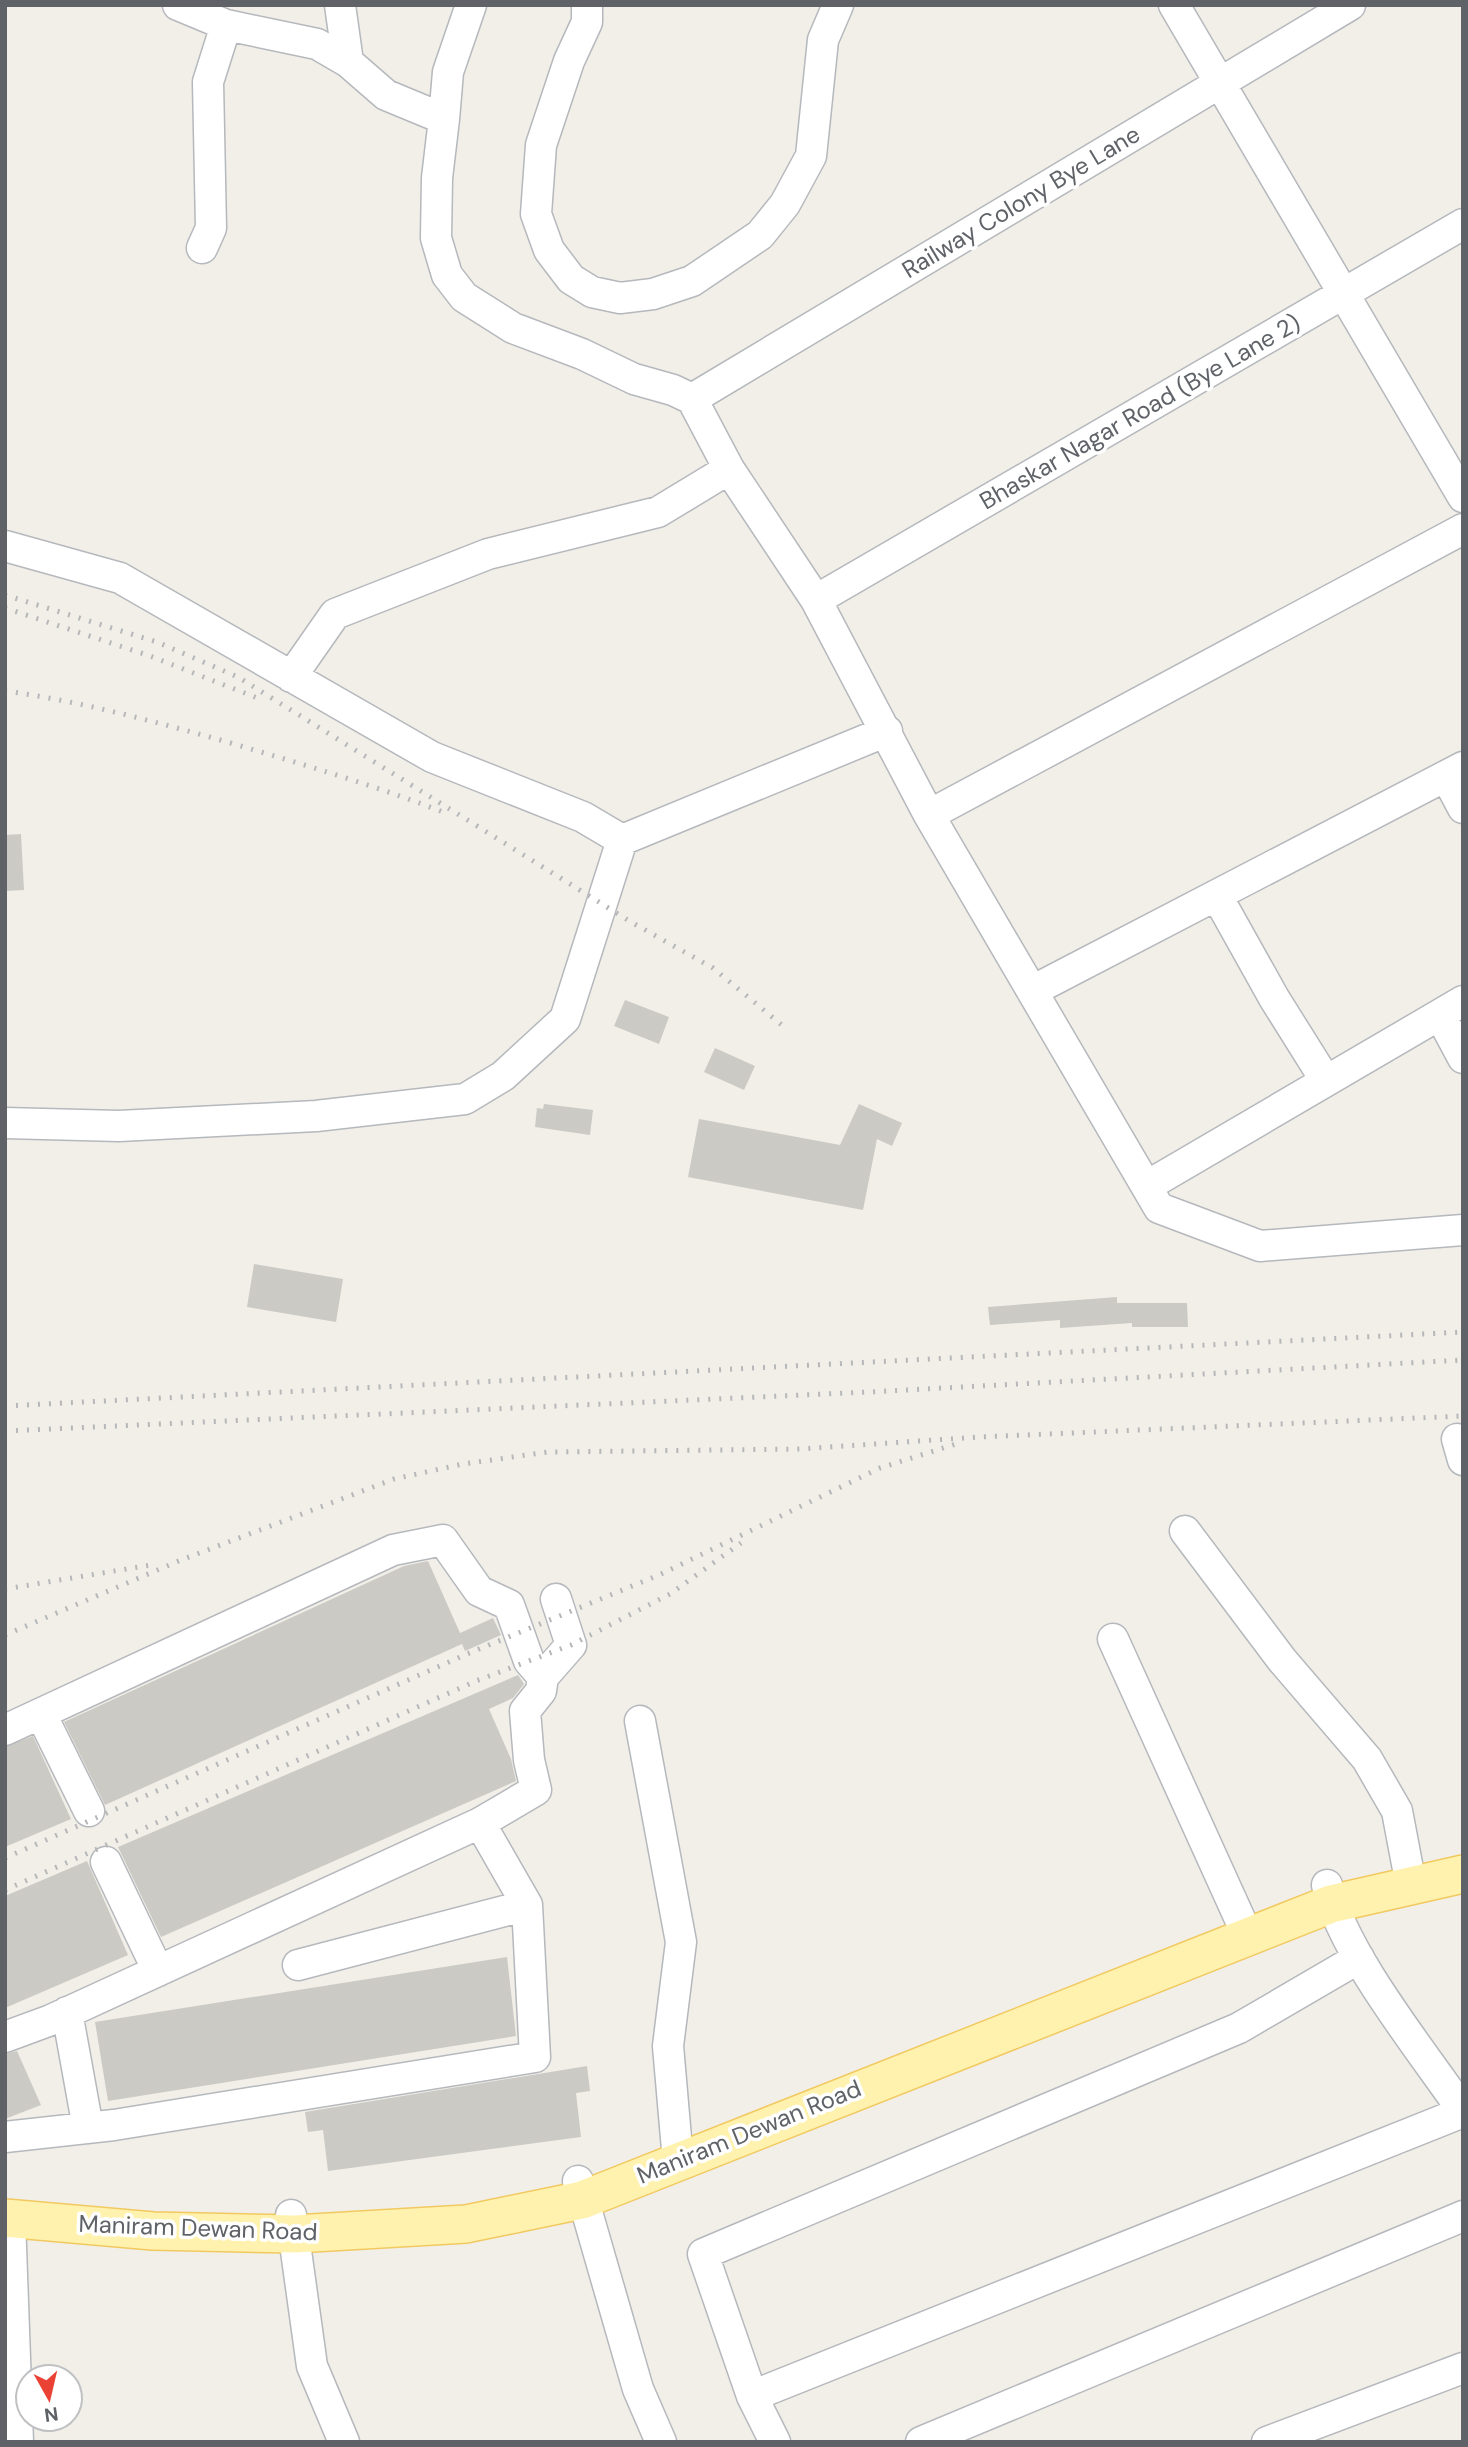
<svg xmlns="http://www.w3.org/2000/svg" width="1468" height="2447" viewBox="0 0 1468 2447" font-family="'DM Sans',sans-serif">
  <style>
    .building { fill: #cccac5 }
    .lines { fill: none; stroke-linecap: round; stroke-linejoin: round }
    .minor-casing { stroke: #b5b8bc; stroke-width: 33 }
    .major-casing { stroke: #f2c960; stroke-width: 40 }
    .minor { stroke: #fff; stroke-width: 30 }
    .major { stroke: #fff2af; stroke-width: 37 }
    .rail { stroke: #b6b7b8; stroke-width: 5; stroke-dasharray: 2 9; stroke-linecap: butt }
    .labels { text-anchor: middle; stroke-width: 7; stroke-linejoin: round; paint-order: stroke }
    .street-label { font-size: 24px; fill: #5f6368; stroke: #fff }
  </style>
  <rect width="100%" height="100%" fill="#f1efe8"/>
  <path class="building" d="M 21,834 L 24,890 L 5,891 L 5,835 Z
    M 625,1000 L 669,1017 L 659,1044 L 614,1026 Z
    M 715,1048 L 755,1066 L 744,1090 L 704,1072 Z
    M 544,1104 L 593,1110 L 590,1135 L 535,1127 L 537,1108 L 543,1109 Z
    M 859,1104 L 902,1123 L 892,1146 L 877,1139 L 863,1210 L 688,1177 L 699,1119 L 840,1145 Z
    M 254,1264 L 343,1279 L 336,1322 L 247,1307 Z
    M 1117,1297 L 1117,1303 L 1187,1303 L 1188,1327 L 1132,1327 L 1132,1323 L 1060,1328 L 1060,1320 L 990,1325 L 988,1307 Z
    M 428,1561 L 460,1633 L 493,1618 L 501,1635 L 465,1651 L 462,1644 L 105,1805 L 64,1722 L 404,1566 Z
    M 518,1675 L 524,1684 L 513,1698 L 489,1709 L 511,1759 L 516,1781 L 161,1937 L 118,1847 Z
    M 33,1736 L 71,1819 L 5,1847 L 5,1747 Z
    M 87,1861 L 128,1955 L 5,2008 L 5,1896 Z
    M 507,1957 L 516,2036 L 108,2101 L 95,2022 Z
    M 17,2051 L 41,2105 L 5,2119 L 5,2054 Z
    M 587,2066 L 590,2091 L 576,2093 L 581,2137 L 328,2171 L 323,2130 L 308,2132 L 305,2112 Z"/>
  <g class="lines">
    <defs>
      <path id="minor" d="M 178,5 L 226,25 L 317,44 L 348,62 L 386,95 L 444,119 L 437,178 L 436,238 L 447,275 L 464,297 L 513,328 L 582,354 L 634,379 L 673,390 L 692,399 L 729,469 L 816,600 L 929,815 L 1159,1208 L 1260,1246 L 1463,1230
        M 340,5 L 348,62
        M 587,5 L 587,22 L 569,61 L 541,145 L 536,214 L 549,250 L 571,279 L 592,292 L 620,298 L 653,294 L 692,281 L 760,235 L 785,204 L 811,156 L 823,40 L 838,5
        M 1174,5 L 1463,497
        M 444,119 L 448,72 L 471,5
        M 202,248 L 211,228 L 208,82 L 226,25
        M 692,399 L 1350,5
        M 5,546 L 120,578 L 432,757 L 583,817 L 622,840
        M 816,600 L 1463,224
        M 291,677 L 335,614 L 488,554 L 658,512 L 729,469
        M 1446,776 L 1463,808
        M 929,815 L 1463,529
        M 1217,896 L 1274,998 L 1326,1081
        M 1032,991 L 1463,767
        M 1440,1015 L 1463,1058
        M 5,1123 L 119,1126 L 316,1116 L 465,1099 L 503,1076 L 565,1019 L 622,840 L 887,731
        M 1147,1186 L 1463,1001
        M 1457,1439 L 1463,1460
        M 1185,1531 L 1282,1660 L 1367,1759 L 1397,1811 L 1411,1885
        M 1113,1639 L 1240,1919
        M 543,1677 L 571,1645 L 556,1599
        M 41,1714 L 89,1811
        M 640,1721 L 681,1942 L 668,2046 L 678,2161
        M 5,1730 L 393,1550 L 443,1540 L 479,1591 L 509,1605 L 529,1661 L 543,1677 L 541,1691 L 525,1711 L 529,1760 L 536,1790 L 480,1823 L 51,2020 L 5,2037
        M 106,1862 L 158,1971
        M 1327,1885 C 1343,1954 1422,2051 1463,2111
        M 298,1965 L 527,1905
        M 67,2012 L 88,2128
        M 5,2137 L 114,2125 L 535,2057 L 527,1905 L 480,1823
        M 578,2181 L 638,2389 L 661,2442
        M 291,2215 L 312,2366 L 344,2442
        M 10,2219 L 18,2442
        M 752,2396 L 1463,2112
        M 775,2442 L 752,2396 L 703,2254 L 1239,2028 L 1359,1958
        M 921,2442 L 1463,2216
        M 1267,2442 L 1463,2368"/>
      <path id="major" d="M 5,2218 L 153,2231 L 295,2234 L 466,2224 L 582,2200 L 1331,1904 L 1463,1874"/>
    </defs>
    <use href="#minor" class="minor-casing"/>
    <use href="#major" class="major-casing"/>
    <use href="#minor" class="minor"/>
    <use href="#major" class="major"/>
    <path class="rail" d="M 5,595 L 157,642 L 238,677 L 631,922 L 713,968 L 783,1026
      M 5,608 L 150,656 L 260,699
      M 5,691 C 79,701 153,721 224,741 C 298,763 371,784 443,812
      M 5,1406 L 1463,1332
      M 5,1431 L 869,1392 L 1463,1360
      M 5,1589 L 157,1564
      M 5,1635 L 181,1560 L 394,1479 L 463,1464 L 548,1452 L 800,1449 L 979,1437 L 1463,1416
      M 5,1858 L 467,1654 L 659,1575 L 880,1468 L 956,1444
      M 5,1890 L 476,1681 L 571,1645 L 670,1594 L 741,1543"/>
  </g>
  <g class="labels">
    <g class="street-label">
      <text transform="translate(1021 202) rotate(-31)" y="8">Railway Colony Bye Lane</text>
      <text transform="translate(1140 412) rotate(-30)" y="8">Bhaskar Nagar Road (Bye Lane 2)</text>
      <text transform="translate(749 2132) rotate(-22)" y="8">Maniram Dewan Road</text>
      <text transform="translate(198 2228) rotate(2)" y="8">Maniram Dewan Road</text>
    </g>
  </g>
  <rect width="1468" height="2447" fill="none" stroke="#5f6368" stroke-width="14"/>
  <g transform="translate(49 2398) rotate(172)"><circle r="33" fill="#ffffff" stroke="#bfc1c3" stroke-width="2"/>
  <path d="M0-5L12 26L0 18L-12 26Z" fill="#ea4335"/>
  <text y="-10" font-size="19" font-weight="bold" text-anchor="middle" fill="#5f6368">N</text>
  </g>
</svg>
